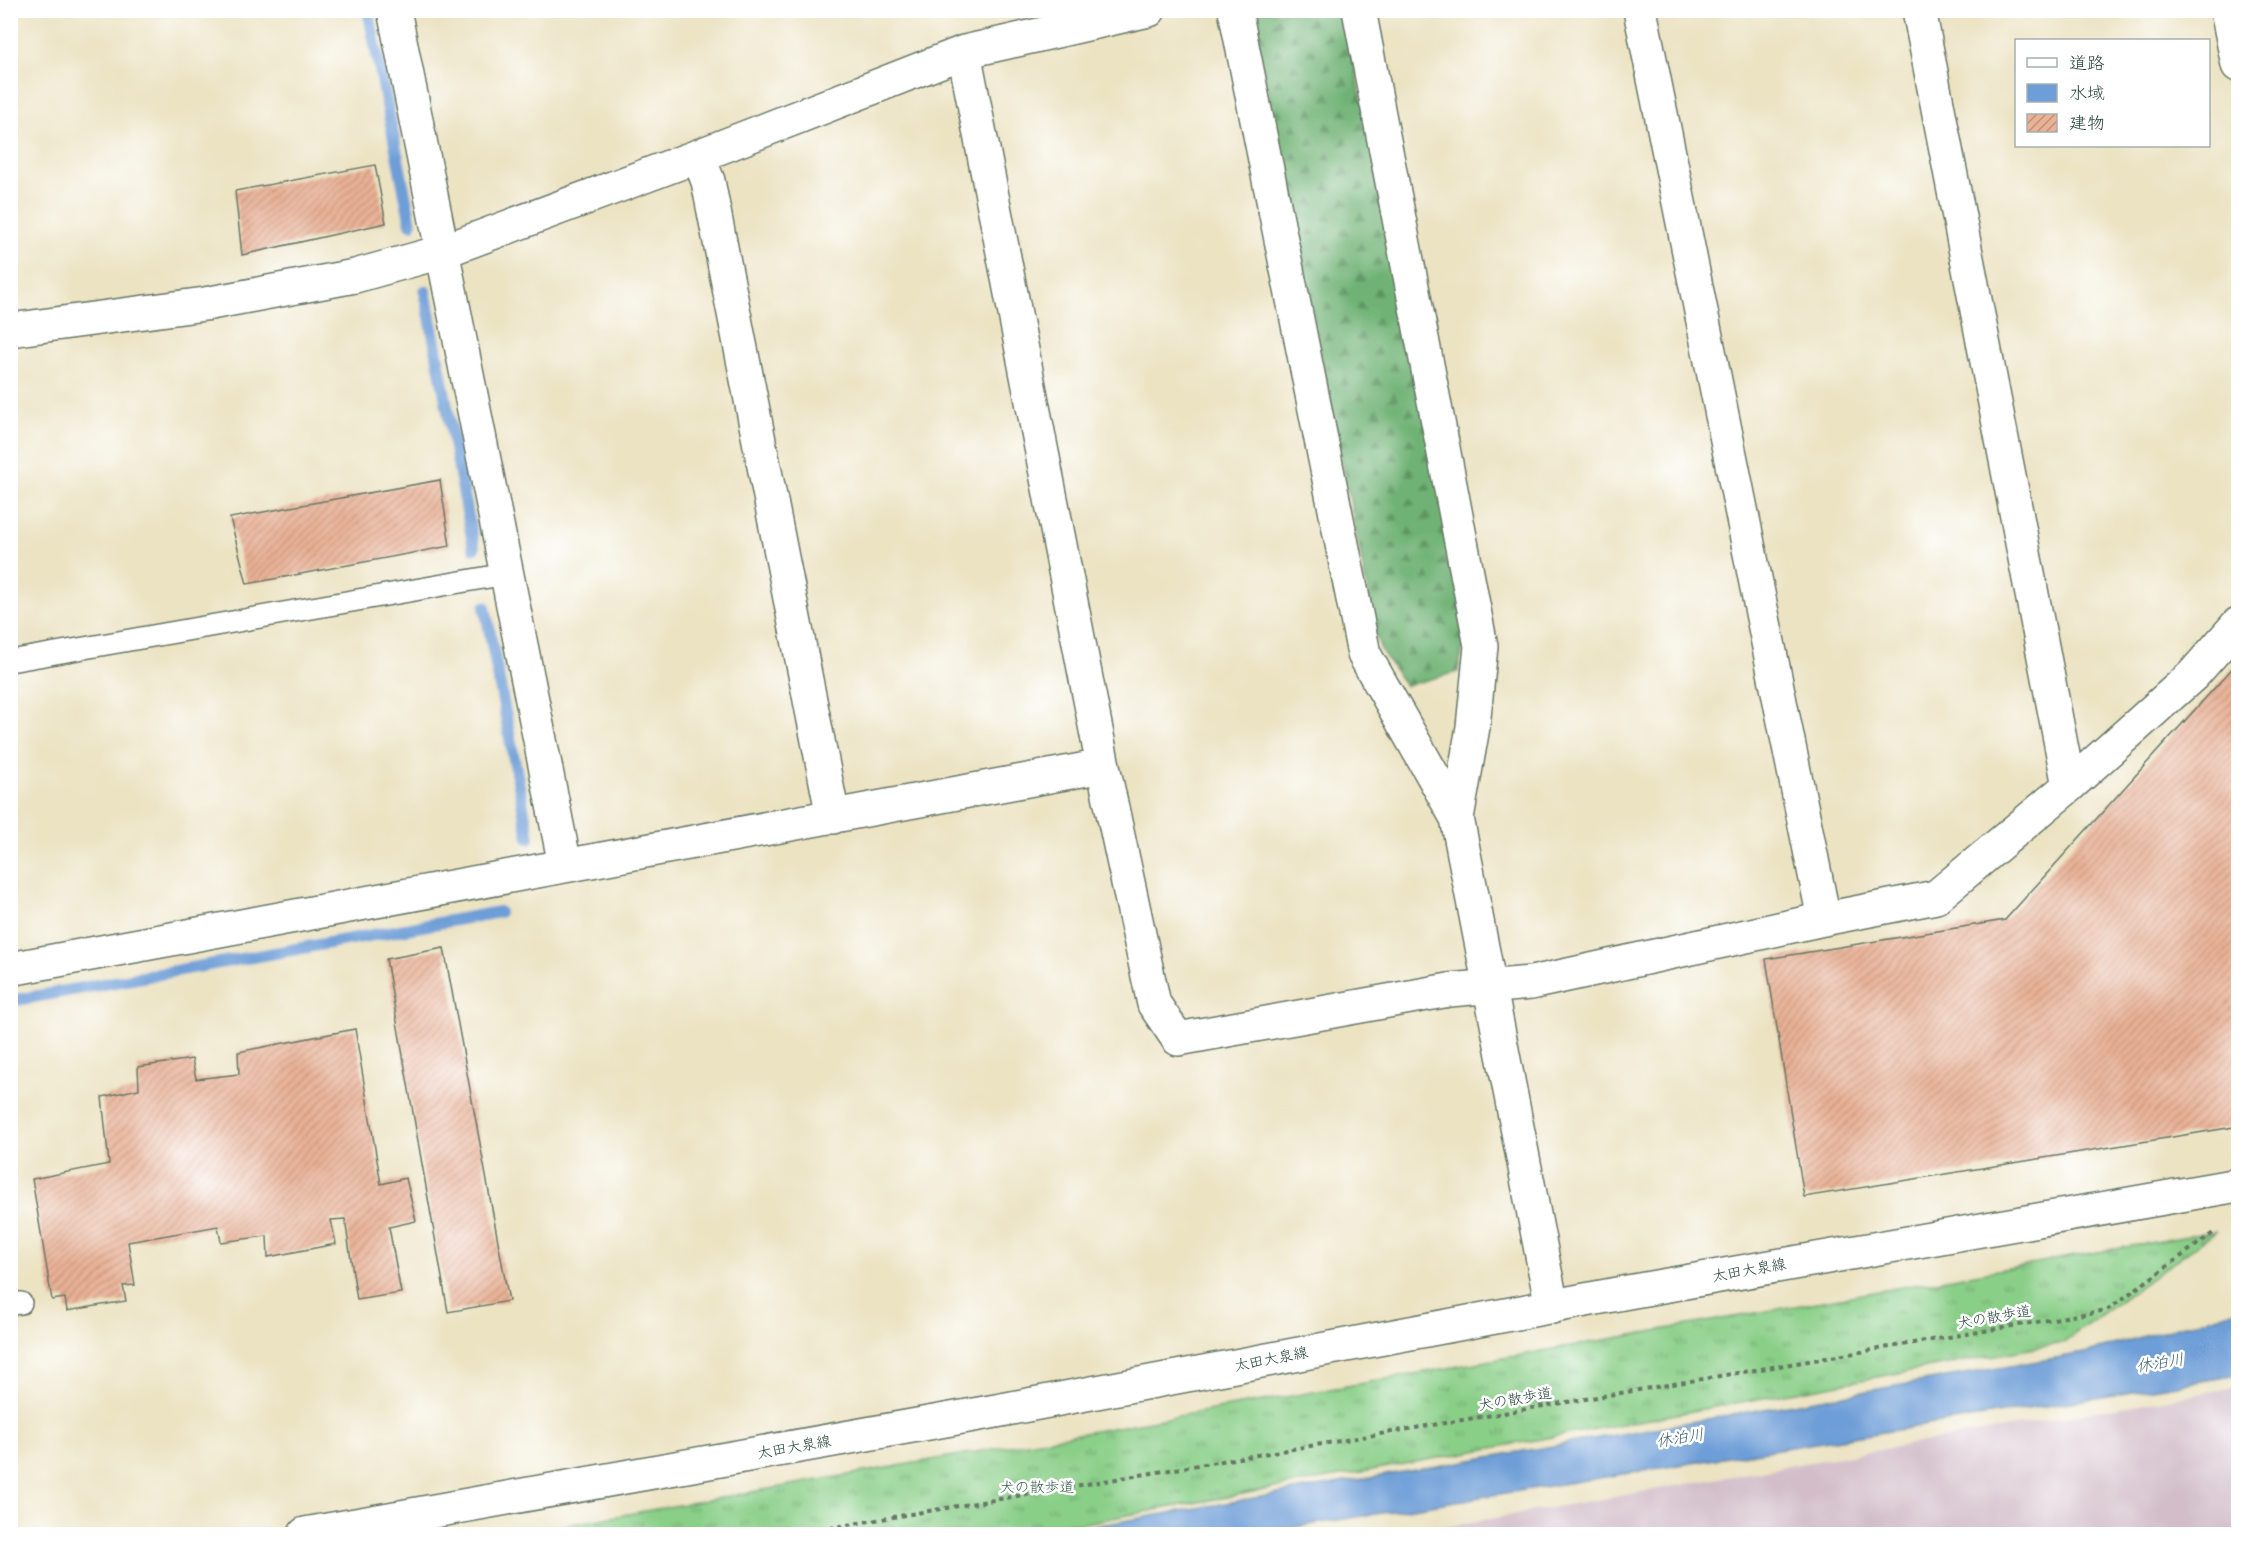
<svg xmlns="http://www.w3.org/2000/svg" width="2249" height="1545" viewBox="0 0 2249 1545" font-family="Kalam,'Klee One',sans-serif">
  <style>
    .industrial { fill: #d2bdc8 }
    .grass { fill: url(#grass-tufts); stroke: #54865e; stroke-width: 1.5 }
    .forest { fill: url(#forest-firs); stroke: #477854; stroke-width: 1.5 }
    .water { fill: #6e9ed7; stroke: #466e86; stroke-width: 1.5 }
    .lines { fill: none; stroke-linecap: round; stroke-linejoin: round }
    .stream { stroke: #6e9ed7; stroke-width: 12 }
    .building { fill: url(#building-hatch) }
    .lane-casing { stroke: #677766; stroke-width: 24 }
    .street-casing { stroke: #677766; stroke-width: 36 }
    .secondary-casing { stroke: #677766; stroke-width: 36 }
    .path { stroke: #677766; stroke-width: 4; stroke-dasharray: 4.5 4.5; stroke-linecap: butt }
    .lane { stroke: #fff; stroke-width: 21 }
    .street { stroke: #fff; stroke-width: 33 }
    .secondary { stroke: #fff; stroke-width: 33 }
    .labels { text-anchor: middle; stroke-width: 5; stroke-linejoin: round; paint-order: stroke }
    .street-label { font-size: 15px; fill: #1f3d34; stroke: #fff }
    .park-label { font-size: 15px; fill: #3a6249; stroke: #fff }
    .water-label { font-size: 16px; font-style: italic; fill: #3b5f6d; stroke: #fff }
  </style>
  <defs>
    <pattern id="grass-tufts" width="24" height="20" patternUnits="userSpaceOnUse" patternTransform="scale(1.5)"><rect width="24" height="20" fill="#8acf88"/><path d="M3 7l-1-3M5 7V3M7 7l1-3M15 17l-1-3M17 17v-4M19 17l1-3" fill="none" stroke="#70a970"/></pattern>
    <pattern id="forest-firs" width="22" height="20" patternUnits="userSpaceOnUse" patternTransform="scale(1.5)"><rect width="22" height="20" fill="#6fb274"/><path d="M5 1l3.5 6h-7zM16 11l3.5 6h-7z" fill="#5b9260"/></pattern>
    <pattern id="building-hatch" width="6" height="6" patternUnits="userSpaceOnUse" patternTransform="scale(1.5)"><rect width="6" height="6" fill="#eab195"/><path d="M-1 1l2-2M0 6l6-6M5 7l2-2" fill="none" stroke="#bd917a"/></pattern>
  </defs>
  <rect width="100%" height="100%" fill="#fff"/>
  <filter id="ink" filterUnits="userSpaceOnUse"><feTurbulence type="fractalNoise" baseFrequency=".0167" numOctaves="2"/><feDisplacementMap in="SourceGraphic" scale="12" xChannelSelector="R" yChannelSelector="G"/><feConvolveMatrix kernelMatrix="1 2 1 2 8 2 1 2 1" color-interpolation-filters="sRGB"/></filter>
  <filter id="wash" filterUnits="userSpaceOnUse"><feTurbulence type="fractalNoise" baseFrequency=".008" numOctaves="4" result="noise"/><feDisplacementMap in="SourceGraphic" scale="24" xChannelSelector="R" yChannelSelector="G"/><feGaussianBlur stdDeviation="1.35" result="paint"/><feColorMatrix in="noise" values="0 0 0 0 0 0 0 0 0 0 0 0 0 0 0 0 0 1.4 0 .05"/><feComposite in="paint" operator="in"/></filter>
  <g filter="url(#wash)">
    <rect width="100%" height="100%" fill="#ece3c3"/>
    <path class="industrial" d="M 2238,1387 L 2238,1534 L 1404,1534 L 2104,1410 Z"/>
    <path class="grass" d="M 2216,1231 L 2062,1343 L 1025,1534 L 516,1534 Z"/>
    <path class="forest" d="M 1252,11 L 1344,11 L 1467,626 L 1458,672 L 1405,686 L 1381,650 L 1376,636 L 1346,480 Z"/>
    <path class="water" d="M 2238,1310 L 2238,1375 L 1251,1534 L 1049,1534 L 2084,1353 Z"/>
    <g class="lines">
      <path class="stream" d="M 368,10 L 411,224
        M 425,291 L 474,548
        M 485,607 L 529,838
        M 11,1001 L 499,912"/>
    </g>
    <g id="blocks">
      <path class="building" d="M 375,165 L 386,223 L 242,255 L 235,191 Z
        M 440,480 L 450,546 L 247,584 L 230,518 Z
        M 2238,662 L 2238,1123 L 2234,1127 L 1804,1197 L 1766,959 L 2005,920 Z
        M 444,948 L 509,1301 L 448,1312 L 386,959 Z
        M 355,1029 L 381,1184 L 406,1178 L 416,1221 L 389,1227 L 401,1293 L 357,1300 L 345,1219 L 331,1220 L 336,1244 L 268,1257 L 267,1236 L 221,1242 L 218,1226 L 128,1242 L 135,1285 L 123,1286 L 126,1301 L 67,1311 L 65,1298 L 52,1300 L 32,1179 L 109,1164 L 102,1097 L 139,1089 L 138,1067 L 192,1059 L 196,1079 L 239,1074 L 238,1052 Z"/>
    </g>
  </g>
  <g filter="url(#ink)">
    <use href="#blocks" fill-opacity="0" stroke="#677766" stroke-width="1.5"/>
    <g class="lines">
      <defs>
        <path id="lane" d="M 10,661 L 506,574
          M 10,1304 L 21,1303"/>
        <path id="street" d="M 394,10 L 565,865
          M 1640,10 L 1824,919
          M 1919,10 L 2069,786
          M 964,52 L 1103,766 L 1154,1004 L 1178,1039 L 1449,990 L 1531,983 L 1824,919 L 1936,897 L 2069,786 L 2193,675 L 2238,624
          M 698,156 L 708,181 L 833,817
          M 10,330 L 205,304 L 355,276 L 441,252 L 698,156 L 964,52 L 1149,10
          M 10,969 L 1103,766"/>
        <path id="secondary" d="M 1235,10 L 1364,654 L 1457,818 L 1552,1307
          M 1359,10 L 1481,646 L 1473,727 L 1457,818
          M 2227,10 L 2238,65
          M 305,1534 L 996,1411 L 1628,1292 L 2238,1185"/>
      </defs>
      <use href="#lane" class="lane-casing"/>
      <use href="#street" class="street-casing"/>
      <use href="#secondary" class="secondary-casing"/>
      <path class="path" d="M 794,1534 L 2107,1310 L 2216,1231"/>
      <use href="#lane" class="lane"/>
      <use href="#street" class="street"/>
      <use href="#secondary" class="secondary"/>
    </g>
  </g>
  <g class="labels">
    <g class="street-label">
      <text transform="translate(1749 1270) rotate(-10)" y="5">太田大泉線</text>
      <text transform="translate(1994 1317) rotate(-10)" y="5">犬の散歩道</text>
      <text transform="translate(1271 1359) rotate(-11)" y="5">太田大泉線</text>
      <text transform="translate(1515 1399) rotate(-10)" y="5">犬の散歩道</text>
      <text transform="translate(794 1447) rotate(-10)" y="5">太田大泉線</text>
    </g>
    <g class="park-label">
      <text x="1037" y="1492">犬の散歩道</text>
    </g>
    <g class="water-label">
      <text transform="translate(2160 1362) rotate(-9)" y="6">休泊川</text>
      <text transform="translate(1680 1437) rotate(-9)" y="6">休泊川</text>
    </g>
  </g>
  <rect width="2249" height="1545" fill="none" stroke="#fff" stroke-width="36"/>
  <rect x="2015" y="39" width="195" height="108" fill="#ffffff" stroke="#a5b1ae" stroke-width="1.5"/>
  <rect x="2027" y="58" width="30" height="9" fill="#ffffff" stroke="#a5b1ae" stroke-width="1.5"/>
  <text x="2069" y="69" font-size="18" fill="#1f3d34">道路</text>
  <rect x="2027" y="84" width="30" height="18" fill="#6e9ed7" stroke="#a5b1ae" stroke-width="1.5"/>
  <text x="2069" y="99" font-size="18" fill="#1f3d34">水域</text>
  <rect x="2027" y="114" width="30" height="18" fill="url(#building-hatch)" stroke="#a5b1ae" stroke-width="1.5"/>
  <text x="2069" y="129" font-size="18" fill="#1f3d34">建物</text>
</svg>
